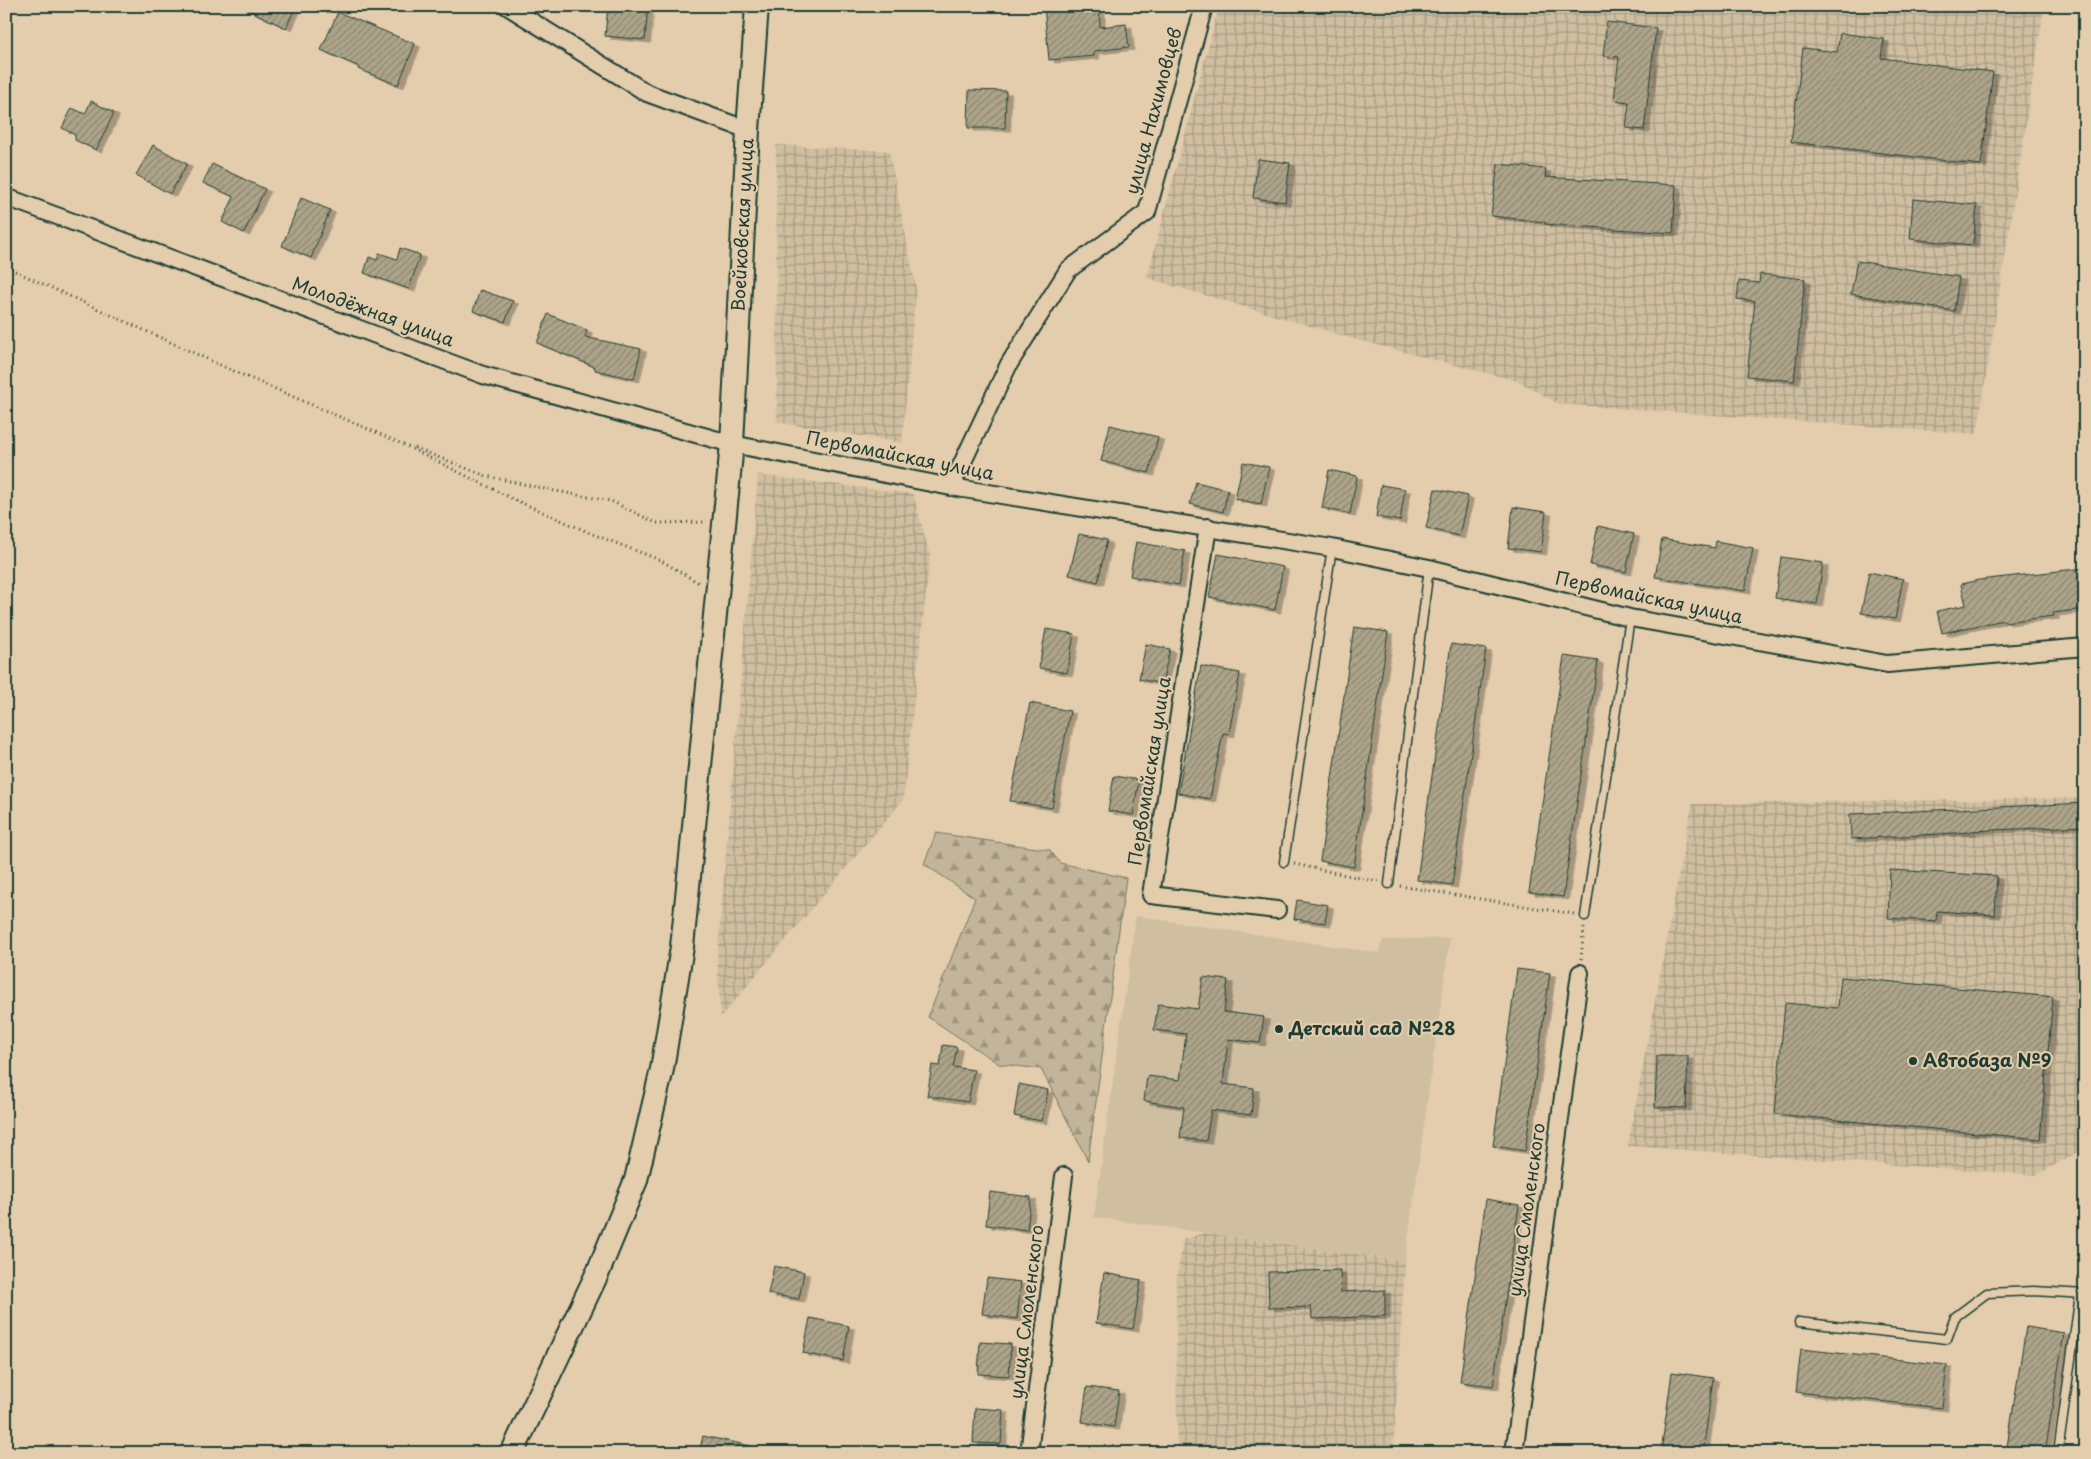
<svg xmlns="http://www.w3.org/2000/svg" width="2091" height="1459" viewBox="0 0 2091 1459" font-family="'Playpen Sans',sans-serif">
  <style>
    .built { fill: #cfbea0 }
    .industrial { fill: url(#industrial-grid) }
    .forest { fill: url(#forest-firs); stroke: #717966 }
    .building { fill: url(#building-hatch); stroke: #1f3d34; filter: url(#shadow) }
    .lines { fill: none; stroke-linecap: round; stroke-linejoin: round }
    .service-casing { stroke: #1f3d34; stroke-width: 11 }
    .minor-casing { stroke: #1f3d34; stroke-width: 20 }
    .secondary-casing { stroke: #1f3d34; stroke-width: 26 }
    .path { stroke: #1f3d34; stroke-width: 3; stroke-dasharray: 1 4; stroke-linecap: butt }
    .service { stroke: #e3cdac; stroke-width: 8 }
    .minor { stroke: #e3cdac; stroke-width: 16 }
    .secondary { stroke: #e3cdac; stroke-width: 22 }
    .poi-dot { fill: #1f3d34; stroke: #e3cdac; stroke-width: 2 }
    .labels { text-anchor: middle; stroke-width: 4; stroke-linejoin: round; paint-order: stroke }
    .street-label { font-size: 18px; fill: #1f3d34; stroke: #e3cdac }
    .poi-label { font-size: 18px; font-weight: bold; fill: #1f3d34; stroke: #e3cdac; text-anchor: start }
  </style>
  <defs>
    <pattern id="industrial-grid" width="8" height="8" patternUnits="userSpaceOnUse" patternTransform="scale(1.25)"><rect width="8" height="8" fill="#cfbea0"/><path d="M0 4h8M4 0v8" fill="none" stroke="#a79c83"/></pattern>
    <pattern id="forest-firs" width="22" height="20" patternUnits="userSpaceOnUse" patternTransform="scale(1.25)"><rect width="22" height="20" fill="#c3b599"/><path d="M5 1l3.5 6h-7zM16 11l3.5 6h-7z" fill="#9e947e"/></pattern>
    <pattern id="building-hatch" width="6" height="6" patternUnits="userSpaceOnUse" patternTransform="scale(1.25)"><rect width="6" height="6" fill="#ada48a"/><path d="M-1 1l2-2M0 6l6-6M5 7l2-2" fill="none" stroke="#8c8772"/></pattern>
    <filter id="shadow"><feDropShadow dx="5.5" dy="3" stdDeviation="0" flood-color="#0004"/></filter>
  </defs>
  <rect width="100%" height="100%" fill="#e3cdac"/>
  <filter id="ink" filterUnits="userSpaceOnUse"><feTurbulence type="fractalNoise" baseFrequency=".02" numOctaves="2"/><feDisplacementMap in="SourceGraphic" scale="10" xChannelSelector="R" yChannelSelector="G"/><feConvolveMatrix kernelMatrix="1 2 1 2 8 2 1 2 1" color-interpolation-filters="sRGB"/></filter>
  <g filter="url(#ink)">
    <path class="built" d="M 1136,916 L 1378,953 L 1383,940 L 1450,938 L 1405,1261 L 1094,1217 Z"/>
    <path class="industrial" d="M 1219,6 L 2068,6 L 2044,8 L 1977,434 L 1559,404 L 1518,381 L 1357,340 L 1147,278 Z
      M 776,145 L 889,151 L 916,288 L 902,443 L 777,422 Z
      M 758,475 L 913,494 L 930,556 L 903,800 L 721,1017 L 717,960 Z
      M 2085,798 L 2085,1148 L 2037,1175 L 1628,1146 L 1692,804 Z
      M 1205,1233 L 1405,1261 L 1393,1453 L 1177,1453 L 1176,1283 L 1183,1239 Z"/>
    <path class="forest" d="M 936,833 L 1050,850 L 1060,863 L 1126,878 L 1088,1161 L 1041,1069 L 999,1064 L 928,1017 L 975,898 L 924,864 Z"/>
    <path class="building" d="M 240,6 L 296,6 L 286,28 Z
      M 608,6 L 648,6 L 645,40 L 605,36 Z
      M 1044,6 L 1099,6 L 1100,27 L 1126,24 L 1129,47 L 1094,51 L 1094,56 L 1049,60 Z
      M 338,12 L 415,44 L 398,85 L 358,69 L 359,67 L 321,50 Z
      M 1607,22 L 1656,28 L 1644,130 L 1626,128 L 1629,102 L 1614,100 L 1619,57 L 1603,56 Z
      M 1840,33 L 1884,39 L 1881,58 L 1993,72 L 1981,165 L 1791,142 L 1803,48 L 1837,52 Z
      M 969,90 L 1006,91 L 1005,128 L 968,128 Z
      M 91,101 L 114,113 L 96,150 L 75,140 L 75,135 L 62,128 L 72,108 L 85,114 Z
      M 153,145 L 187,164 L 170,194 L 136,175 Z
      M 1258,159 L 1290,163 L 1285,202 L 1253,198 Z
      M 212,164 L 265,189 L 244,233 L 222,222 L 234,197 L 203,183 Z
      M 1498,164 L 1546,169 L 1545,177 L 1676,185 L 1673,233 L 1545,224 L 1545,222 L 1491,216 Z
      M 301,198 L 330,210 L 311,258 L 282,246 Z
      M 1913,199 L 1977,205 L 1973,245 L 1910,239 Z
      M 400,248 L 420,255 L 409,289 L 364,273 L 369,257 L 377,260 L 379,253 L 397,259 Z
      M 1857,261 L 1959,277 L 1954,311 L 1851,294 Z
      M 1760,274 L 1805,279 L 1794,381 L 1747,376 L 1755,301 L 1737,299 L 1739,281 L 1759,283 Z
      M 480,290 L 513,301 L 505,322 L 473,311 Z
      M 548,314 L 587,330 L 585,337 L 641,349 L 634,379 L 595,370 L 595,367 L 537,343 Z
      M 1110,425 L 1158,437 L 1149,473 L 1101,461 Z
      M 1243,462 L 1269,467 L 1261,504 L 1235,499 Z
      M 1329,470 L 1357,476 L 1350,514 L 1322,508 Z
      M 1196,482 L 1228,490 L 1223,512 L 1190,504 Z
      M 1381,485 L 1405,489 L 1400,521 L 1376,517 Z
      M 1435,489 L 1468,496 L 1459,536 L 1426,528 Z
      M 1513,507 L 1546,512 L 1541,552 L 1508,548 Z
      M 1598,526 L 1634,534 L 1626,572 L 1590,565 Z
      M 1079,534 L 1107,540 L 1098,582 L 1069,575 Z
      M 1662,539 L 1715,548 L 1716,541 L 1753,548 L 1745,591 L 1655,577 Z
      M 1136,542 L 1185,551 L 1179,585 L 1130,576 Z
      M 1218,554 L 1283,567 L 1275,610 L 1209,597 Z
      M 1781,557 L 1823,563 L 1817,604 L 1775,598 Z
      M 2085,568 L 2085,609 L 2053,613 L 2054,616 L 2004,622 L 2004,620 L 1942,633 L 1937,611 L 1966,605 L 1961,584 L 1979,580 Z
      M 1869,572 L 1903,579 L 1895,619 L 1861,613 Z
      M 1354,627 L 1388,632 L 1354,867 L 1320,861 Z
      M 1046,629 L 1074,634 L 1067,673 L 1039,668 Z
      M 1146,644 L 1170,649 L 1162,684 L 1139,679 Z
      M 1451,644 L 1486,649 L 1452,885 L 1417,880 Z
      M 1564,656 L 1598,661 L 1563,897 L 1529,892 Z
      M 1201,666 L 1240,673 L 1229,734 L 1223,733 L 1210,799 L 1178,793 Z
      M 1030,703 L 1070,711 L 1052,808 L 1010,801 Z
      M 1114,776 L 1139,780 L 1133,815 L 1108,811 Z
      M 2085,803 L 2085,826 L 1970,831 L 1971,832 L 1851,839 L 1850,814 Z
      M 1890,870 L 1997,876 L 1995,915 L 1937,911 L 1936,921 L 1888,918 Z
      M 1297,900 L 1328,905 L 1325,923 L 1294,919 Z
      M 1517,969 L 1550,973 L 1525,1151 L 1493,1146 Z
      M 1203,977 L 1228,980 L 1224,1012 L 1264,1017 L 1260,1043 L 1228,1039 L 1223,1084 L 1254,1088 L 1251,1115 L 1211,1110 L 1206,1141 L 1180,1138 L 1184,1107 L 1144,1101 L 1147,1076 L 1180,1080 L 1186,1034 L 1154,1030 L 1158,1004 L 1198,1009 Z
      M 1841,977 L 2053,997 L 2040,1139 L 1775,1114 L 1785,1003 L 1838,1008 Z
      M 943,1045 L 957,1047 L 953,1067 L 974,1070 L 968,1102 L 927,1096 L 932,1065 L 940,1066 Z
      M 1657,1056 L 1688,1056 L 1686,1108 L 1655,1107 Z
      M 1019,1084 L 1048,1090 L 1042,1121 L 1014,1116 Z
      M 990,1192 L 1031,1197 L 1027,1230 L 986,1225 Z
      M 1486,1199 L 1519,1205 L 1493,1386 L 1460,1382 Z
      M 774,1266 L 804,1272 L 799,1299 L 768,1294 Z
      M 1340,1270 L 1341,1292 L 1385,1290 L 1385,1316 L 1312,1319 L 1311,1307 L 1269,1308 L 1268,1272 Z
      M 1104,1273 L 1141,1280 L 1133,1329 L 1096,1323 Z
      M 987,1278 L 1021,1282 L 1017,1319 L 982,1314 Z
      M 810,1318 L 849,1326 L 843,1361 L 803,1353 Z
      M 2026,1327 L 2064,1333 L 2045,1453 L 2006,1453 Z
      M 980,1342 L 1011,1344 L 1009,1376 L 978,1374 Z
      M 1801,1349 L 1947,1365 L 1942,1408 L 1796,1392 Z
      M 1672,1372 L 1713,1378 L 1703,1453 L 1661,1453 Z
      M 1087,1387 L 1119,1391 L 1114,1427 L 1082,1422 Z
      M 975,1408 L 1003,1410 L 1001,1444 L 973,1443 Z
      M 703,1436 L 751,1446 L 751,1453 L 699,1453 Z"/>
    <g class="lines">
      <defs>
        <path id="service" d="M 1284,862 L 1332,548
          M 1389,884 L 1429,568
          M 1585,916 L 1630,618
          M 1799,1322 L 1947,1339 L 1955,1317 L 1987,1293 L 2034,1291 L 2085,1294
          M 2058,1453 L 2080,1294"/>
        <path id="minor" d="M 507,6 L 647,93 L 748,130
          M 6,197 L 483,375 L 732,444 L 951,487 L 1332,548 L 1429,568 L 1630,618 L 1887,664 L 2085,647
          M 951,487 L 1009,364 L 1068,270 L 1147,212 L 1204,6
          M 1208,527 L 1151,895 L 1277,910
          M 1029,1453 L 1064,1176
          M 1514,1453 L 1580,973"/>
        <path id="secondary" d="M 512,1453 L 598,1272 L 636,1180 L 662,1069 L 682,947 L 732,444 L 748,130 L 757,6"/>
      </defs>
      <use href="#service" class="service-casing"/>
      <use href="#minor" class="minor-casing"/>
      <use href="#secondary" class="secondary-casing"/>
      <path class="path" d="M 6,267 L 229,369 L 398,442 L 511,498 L 590,533 L 660,560 L 699,583
        M 415,448 L 486,476 L 550,490 L 611,501 L 656,523 L 705,522
        M 1294,864 L 1379,882
        M 1400,886 L 1574,914
        M 1581,959 L 1584,928
        M 2078,1391 L 2085,1388"/>
      <use href="#service" class="service"/>
      <use href="#minor" class="minor"/>
      <use href="#secondary" class="secondary"/>
    </g>
  </g>
  <g class="poi-dot">
    <circle cx="1279" cy="1029" r="5"/>
    <circle cx="1913" cy="1061" r="5"/>
  </g>
  <g class="labels">
    <g class="street-label">
      <text transform="translate(1154 111) rotate(-75)" y="6">улица Нахимовцев</text>
      <text transform="translate(743 225) rotate(-87)" y="6">Воейковская улица</text>
      <text transform="translate(373 312) rotate(20)" y="6">Молодёжная улица</text>
      <text transform="translate(900 456) rotate(11)" y="6">Первомайская улица</text>
      <text transform="translate(1649 598) rotate(12)" y="6">Первомайская улица</text>
      <text transform="translate(1150 771) rotate(-81)" y="6">Первомайская улица</text>
      <text transform="translate(1527 1210) rotate(-82)" y="6">улица Смоленского</text>
      <text transform="translate(1027 1312) rotate(-83)" y="6">улица Смоленского</text>
    </g>
    <g class="poi-label">
      <text x="1289" y="1035">Детский сад №28</text>
      <text x="1923" y="1067">Автобаза №9</text>
    </g>
  </g>
  <rect width="2091" height="1459" fill="none" stroke="#e3cdac" stroke-width="25"/>
  <rect x="12" y="12" width="2066" height="1434" fill="none" stroke="#1f3d34" stroke-width="2" filter="url(#ink)"/>
</svg>
